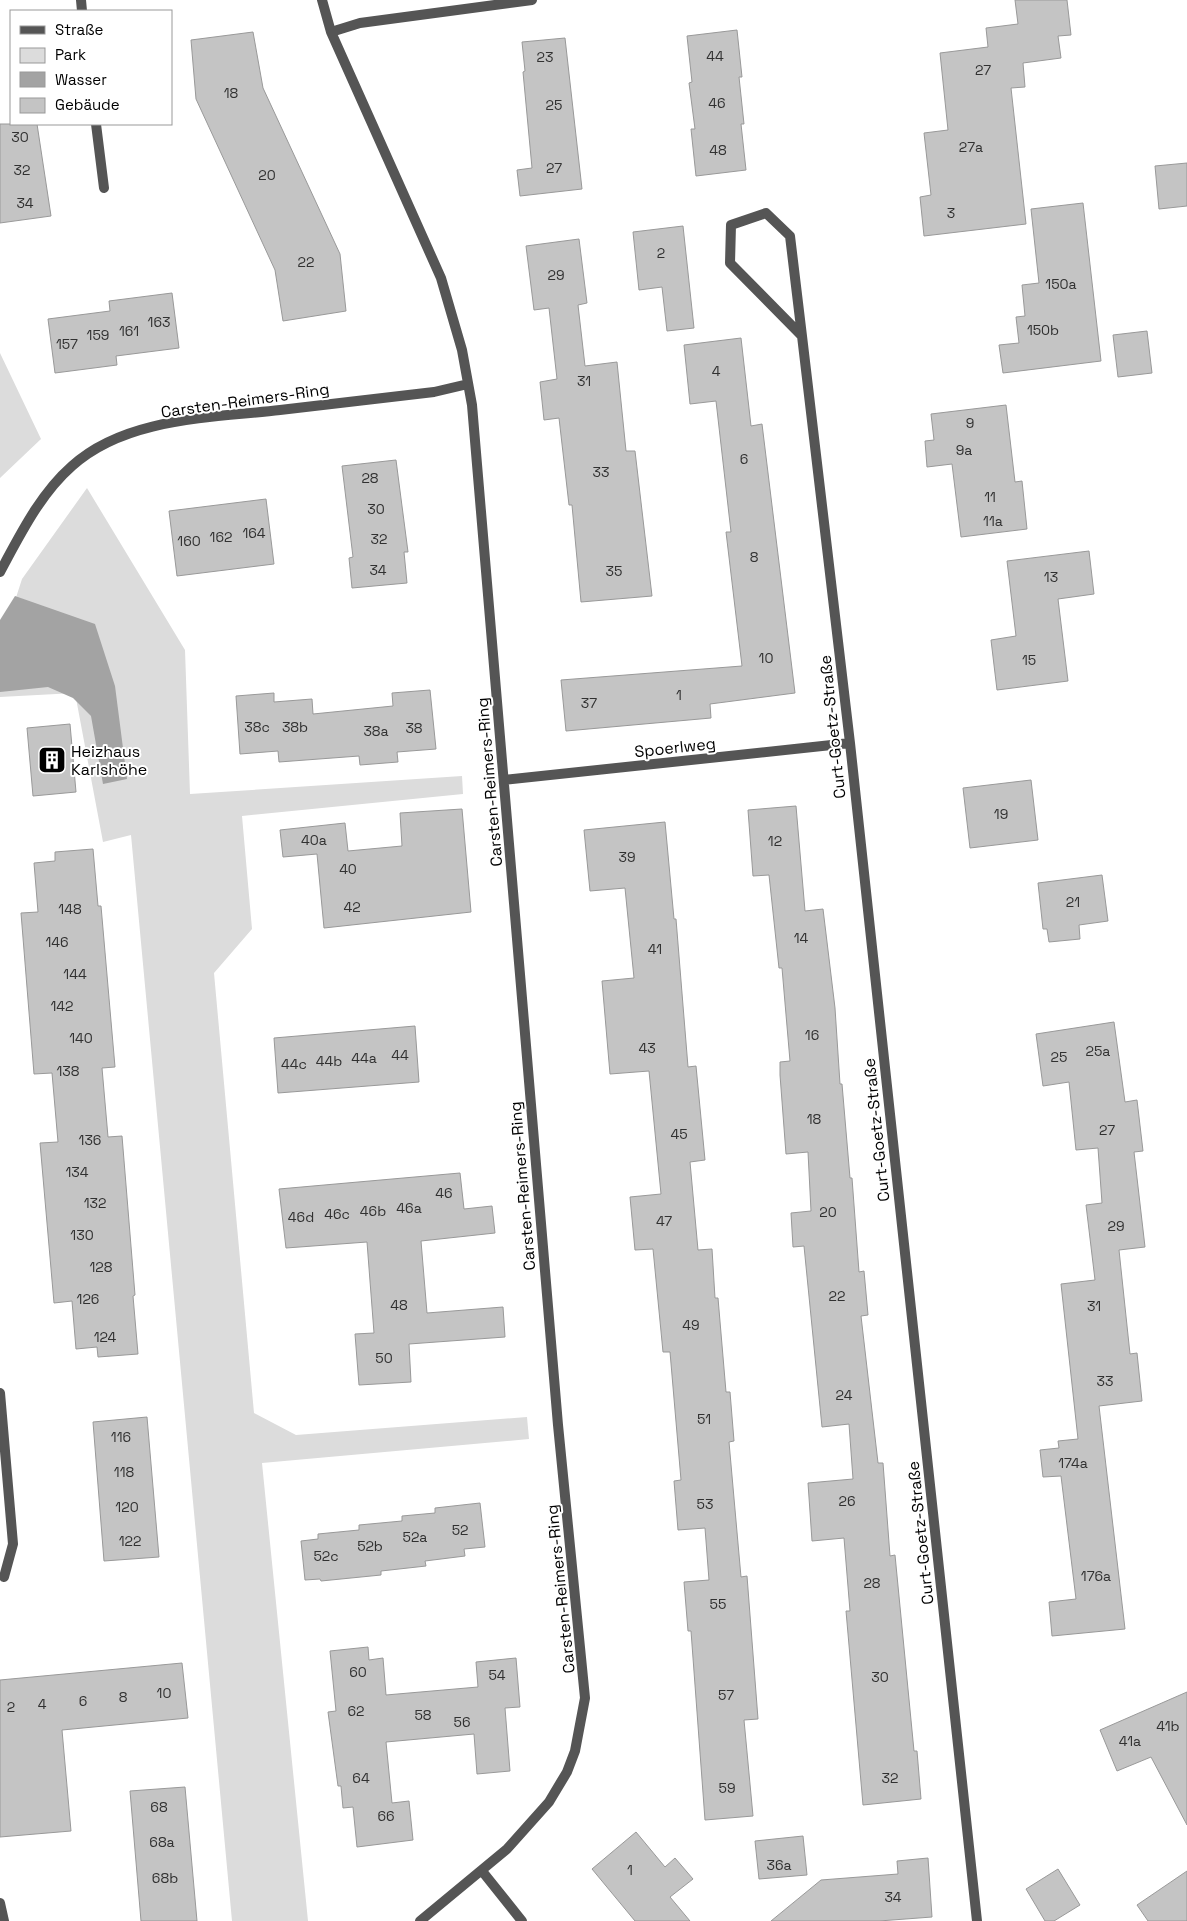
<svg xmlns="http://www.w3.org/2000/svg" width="1187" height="1921" viewBox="0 0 1187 1921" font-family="'Space Grotesk',sans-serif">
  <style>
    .green { fill: #dcdcdc }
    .water { fill: #a3a3a3 }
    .building { fill: #c4c4c4; stroke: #999 }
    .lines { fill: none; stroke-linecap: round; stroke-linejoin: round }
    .street { stroke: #555; stroke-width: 10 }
    .labels { text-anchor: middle; stroke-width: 4; stroke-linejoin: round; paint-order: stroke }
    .number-label { font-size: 14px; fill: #313131 }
    .street-label { font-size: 16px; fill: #000; stroke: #fff }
    .poi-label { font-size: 16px; fill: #000; stroke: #fff; text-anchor: start }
  </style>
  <rect width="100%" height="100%" fill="#fff"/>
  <path class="green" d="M 0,353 L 41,439 L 0,478 Z
    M 87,488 L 185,650 L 190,794 L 462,776 L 463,794 L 242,816 L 252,929 L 214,973 L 254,1413 L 296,1435 L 527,1417 L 529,1439 L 262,1463 L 308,1921 L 232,1921 L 131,835 L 103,842 L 75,693 L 0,697 L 0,647 L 22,579 Z"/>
  <path class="water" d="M 15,596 L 95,624 L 115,686 L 127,779 L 103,784 L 91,716 L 73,698 L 48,687 L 0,692 L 0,620 Z"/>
  <path class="building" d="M 1015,0 L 1067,0 L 1071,35 L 1058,36 L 1061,58 L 1023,63 L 1025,87 L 1011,88 L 1026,224 L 924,236 L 920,197 L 931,195 L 924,133 L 948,130 L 940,53 L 988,47 L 986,28 L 1018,24 Z
    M 737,30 L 742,77 L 739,77 L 744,124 L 741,124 L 746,170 L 696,176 L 691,129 L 695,129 L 689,83 L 692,82 L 687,36 Z
    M 253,32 L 263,88 L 340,254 L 346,311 L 283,321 L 275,270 L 196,99 L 191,40 Z
    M 565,38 L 582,189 L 520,196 L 517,170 L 532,168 L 523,72 L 525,71 L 522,42 Z
    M 0,124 L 37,124 L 51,216 L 0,223 Z
    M 1187,163 L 1187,206 L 1159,209 L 1155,166 Z
    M 1083,203 L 1101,361 L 1003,373 L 999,345 L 1019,343 L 1016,317 L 1025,316 L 1022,285 L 1039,283 L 1031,209 Z
    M 683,226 L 694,328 L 667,331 L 662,287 L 639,290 L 633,232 Z
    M 579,239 L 587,303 L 578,305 L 585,366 L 617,362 L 626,451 L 635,451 L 652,596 L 581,602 L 572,505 L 569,505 L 559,418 L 544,420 L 540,382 L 557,379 L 549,308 L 534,310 L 526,246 Z
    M 172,293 L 179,348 L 116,356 L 117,365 L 55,373 L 48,319 L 110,311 L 109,301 Z
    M 1147,331 L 1152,373 L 1118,377 L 1113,335 Z
    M 741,338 L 751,426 L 762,424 L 795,693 L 710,704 L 711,718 L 566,731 L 561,680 L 742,666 L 726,532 L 731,532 L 716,401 L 690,404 L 684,345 Z
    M 1006,405 L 1015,482 L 1022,481 L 1027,529 L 961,537 L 952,464 L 927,467 L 925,441 L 934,440 L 931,414 Z
    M 396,460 L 408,552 L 404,552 L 407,583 L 352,588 L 349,558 L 353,557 L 342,466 Z
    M 266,499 L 274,564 L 177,576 L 169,511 Z
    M 1089,551 L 1094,594 L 1058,599 L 1068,681 L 997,690 L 991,640 L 1016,636 L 1007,561 Z
    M 430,690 L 436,749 L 397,752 L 398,762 L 360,765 L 359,756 L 279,762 L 278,751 L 240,754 L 236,696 L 274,693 L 274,702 L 312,699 L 313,714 L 393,706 L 392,693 Z
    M 70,724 L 76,792 L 33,796 L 27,728 Z
    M 1031,780 L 1038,840 L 970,848 L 963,788 Z
    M 796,806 L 805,911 L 823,909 L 835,1008 L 840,1084 L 842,1084 L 850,1178 L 852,1178 L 859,1272 L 864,1271 L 868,1315 L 861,1316 L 878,1463 L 883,1463 L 890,1556 L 895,1555 L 914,1751 L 917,1751 L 921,1799 L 863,1805 L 846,1611 L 850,1611 L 844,1538 L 812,1541 L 808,1483 L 853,1479 L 849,1424 L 822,1427 L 804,1246 L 793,1247 L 791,1213 L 811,1211 L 808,1152 L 786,1154 L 780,1075 L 780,1062 L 790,1061 L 782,968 L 779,968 L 769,875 L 753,876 L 748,810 Z
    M 462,809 L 471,912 L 324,928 L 317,854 L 283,857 L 280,830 L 345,823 L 348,851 L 402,846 L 400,813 Z
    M 665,822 L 674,919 L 676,919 L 688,1067 L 696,1066 L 705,1160 L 690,1162 L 698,1250 L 712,1249 L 715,1298 L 718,1298 L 726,1392 L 730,1392 L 734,1441 L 729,1442 L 741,1577 L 747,1576 L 758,1719 L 744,1720 L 753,1816 L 705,1820 L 691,1631 L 688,1631 L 684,1582 L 709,1580 L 705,1528 L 678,1530 L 674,1481 L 681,1480 L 670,1352 L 663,1352 L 653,1249 L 635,1250 L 630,1197 L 661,1194 L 649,1071 L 610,1074 L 602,981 L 634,978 L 625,888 L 590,891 L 584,830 Z
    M 93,849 L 98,906 L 101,906 L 115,1067 L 102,1068 L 108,1137 L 122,1136 L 135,1295 L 133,1296 L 138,1354 L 98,1357 L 97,1347 L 76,1349 L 72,1301 L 54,1303 L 40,1143 L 58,1142 L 52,1073 L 34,1074 L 21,913 L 38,912 L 34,863 L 55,861 L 55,852 Z
    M 1102,875 L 1108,921 L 1079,925 L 1080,939 L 1049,942 L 1047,929 L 1043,929 L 1038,883 Z
    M 1114,1022 L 1125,1102 L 1137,1100 L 1143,1151 L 1134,1152 L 1145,1247 L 1119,1250 L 1130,1354 L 1137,1353 L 1142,1401 L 1099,1406 L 1125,1629 L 1052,1636 L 1049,1602 L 1076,1599 L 1061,1476 L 1043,1477 L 1040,1450 L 1059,1448 L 1058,1441 L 1078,1439 L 1061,1284 L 1095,1280 L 1086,1205 L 1102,1203 L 1098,1148 L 1076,1150 L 1069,1082 L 1043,1086 L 1036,1034 Z
    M 415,1026 L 419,1082 L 278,1093 L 274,1038 Z
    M 460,1173 L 464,1209 L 492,1206 L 495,1233 L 421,1241 L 427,1313 L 503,1307 L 505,1337 L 409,1344 L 411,1382 L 359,1385 L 355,1334 L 374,1333 L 367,1242 L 286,1248 L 279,1189 Z
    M 147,1417 L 159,1557 L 104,1561 L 93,1422 Z
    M 480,1503 L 485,1547 L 464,1549 L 465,1556 L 425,1561 L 426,1566 L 381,1571 L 381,1575 L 321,1581 L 320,1579 L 305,1580 L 301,1541 L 318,1539 L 318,1534 L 359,1530 L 359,1525 L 402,1521 L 402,1516 L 435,1513 L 435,1508 Z
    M 368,1647 L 369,1660 L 383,1658 L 386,1695 L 478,1687 L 476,1662 L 516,1658 L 520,1707 L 505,1708 L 510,1771 L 477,1774 L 474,1734 L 386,1742 L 392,1803 L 409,1801 L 413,1840 L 357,1847 L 353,1807 L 343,1808 L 341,1786 L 338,1786 L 328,1712 L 336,1711 L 330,1651 Z
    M 182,1663 L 188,1718 L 62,1730 L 71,1831 L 0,1837 L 0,1680 Z
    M 1187,1692 L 1187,1825 L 1151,1757 L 1117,1771 L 1100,1730 Z
    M 185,1787 L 197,1921 L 141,1921 L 130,1791 Z
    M 636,1832 L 665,1867 L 675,1858 L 693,1879 L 670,1897 L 690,1921 L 635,1921 L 592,1869 Z
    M 803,1836 L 807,1875 L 759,1879 L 755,1841 Z
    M 928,1858 L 932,1917 L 879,1921 L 771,1921 L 821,1880 L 898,1874 L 897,1861 Z
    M 1058,1869 L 1080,1905 L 1054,1921 L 1045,1921 L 1026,1889 Z
    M 1187,1871 L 1187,1921 L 1148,1921 L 1137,1905 Z"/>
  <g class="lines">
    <path class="street" d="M 81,0 L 82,11
      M 322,0 L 331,32 L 441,278 L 462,350 L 472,405 L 558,1425 L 585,1698 L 575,1751 L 567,1772 L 549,1802 L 507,1849 L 420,1921
      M 331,32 L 360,23 L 532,0
      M 96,124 L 104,188
      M 802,336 L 730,263 L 731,225 L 766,213 L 790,236 L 802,336 L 850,743 L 977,1921
      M 0,572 C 20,535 40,494 72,466 C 126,417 212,418 280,410 C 332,404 383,398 434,392 L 468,384
      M 504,780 L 850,743
      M 0,1393 L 13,1544 L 4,1577
      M 482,1871 L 522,1921
      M 0,1903 L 4,1921"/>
  </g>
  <defs>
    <symbol id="building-square" viewBox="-11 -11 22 22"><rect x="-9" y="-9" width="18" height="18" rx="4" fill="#000" stroke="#fff"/><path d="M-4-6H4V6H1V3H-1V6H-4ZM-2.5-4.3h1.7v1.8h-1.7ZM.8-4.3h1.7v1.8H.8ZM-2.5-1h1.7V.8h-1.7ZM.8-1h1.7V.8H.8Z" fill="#fff"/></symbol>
  </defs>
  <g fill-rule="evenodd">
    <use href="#building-square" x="36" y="744" width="32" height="32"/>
  </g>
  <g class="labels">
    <g class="number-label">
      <text x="715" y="61">44</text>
      <text x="545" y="62">23</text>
      <text x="983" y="75">27</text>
      <text x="231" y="98">18</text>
      <text x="717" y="108">46</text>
      <text x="554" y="110">25</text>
      <text x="20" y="142">30</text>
      <text x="971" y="152">27a</text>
      <text x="718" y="155">48</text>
      <text x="554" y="173">27</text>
      <text x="22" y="175">32</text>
      <text x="267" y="180">20</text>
      <text x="25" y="208">34</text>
      <text x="951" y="218">3</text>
      <text x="661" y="258">2</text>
      <text x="306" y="267">22</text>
      <text x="556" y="280">29</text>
      <text x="1061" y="289">150a</text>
      <text x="159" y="327">163</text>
      <text x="1043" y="335">150b</text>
      <text x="129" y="336">161</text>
      <text x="98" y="340">159</text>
      <text x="67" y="349">157</text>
      <text x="716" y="376">4</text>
      <text x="584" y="386">31</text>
      <text x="970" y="428">9</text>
      <text x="964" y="455">9a</text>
      <text x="744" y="464">6</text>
      <text x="601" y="477">33</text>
      <text x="370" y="483">28</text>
      <text x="990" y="502">11</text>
      <text x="376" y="514">30</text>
      <text x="993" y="526">11a</text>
      <text x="254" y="538">164</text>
      <text x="221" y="542">162</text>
      <text x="379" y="544">32</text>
      <text x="189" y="546">160</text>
      <text x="754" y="562">8</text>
      <text x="378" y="575">34</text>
      <text x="614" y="576">35</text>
      <text x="1051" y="582">13</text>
      <text x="766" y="663">10</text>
      <text x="1029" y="665">15</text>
      <text x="679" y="700">1</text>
      <text x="589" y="708">37</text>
      <text x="257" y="732">38c</text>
      <text x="295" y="732">38b</text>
      <text x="414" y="733">38</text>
      <text x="376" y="736">38a</text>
      <text x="1001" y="819">19</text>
      <text x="314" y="845">40a</text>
      <text x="775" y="846">12</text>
      <text x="627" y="862">39</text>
      <text x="348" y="874">40</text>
      <text x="1073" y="907">21</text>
      <text x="352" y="912">42</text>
      <text x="70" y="914">148</text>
      <text x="801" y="943">14</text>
      <text x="57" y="947">146</text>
      <text x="655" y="954">41</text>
      <text x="75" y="979">144</text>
      <text x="62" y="1011">142</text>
      <text x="812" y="1040">16</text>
      <text x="81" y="1043">140</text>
      <text x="647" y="1053">43</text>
      <text x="1098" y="1056">25a</text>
      <text x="400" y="1060">44</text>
      <text x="1059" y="1062">25</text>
      <text x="364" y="1063">44a</text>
      <text x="329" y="1066">44b</text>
      <text x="294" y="1069">44c</text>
      <text x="68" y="1076">138</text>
      <text x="814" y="1124">18</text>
      <text x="1107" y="1135">27</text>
      <text x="679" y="1139">45</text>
      <text x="90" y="1145">136</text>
      <text x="77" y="1177">134</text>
      <text x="444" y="1198">46</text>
      <text x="95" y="1208">132</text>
      <text x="409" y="1213">46a</text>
      <text x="373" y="1216">46b</text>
      <text x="828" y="1217">20</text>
      <text x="337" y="1219">46c</text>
      <text x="301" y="1222">46d</text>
      <text x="664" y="1226">47</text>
      <text x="1116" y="1231">29</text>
      <text x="82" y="1240">130</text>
      <text x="101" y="1272">128</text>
      <text x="837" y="1301">22</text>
      <text x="88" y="1304">126</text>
      <text x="399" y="1310">48</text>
      <text x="1094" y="1311">31</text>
      <text x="691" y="1330">49</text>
      <text x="105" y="1342">124</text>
      <text x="384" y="1363">50</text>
      <text x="1105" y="1386">33</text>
      <text x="844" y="1400">24</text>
      <text x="704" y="1424">51</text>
      <text x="121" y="1442">116</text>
      <text x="1073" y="1468">174a</text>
      <text x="124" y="1477">118</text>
      <text x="847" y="1506">26</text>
      <text x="705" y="1509">53</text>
      <text x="127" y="1512">120</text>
      <text x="460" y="1535">52</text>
      <text x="415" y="1542">52a</text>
      <text x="130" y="1546">122</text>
      <text x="370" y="1551">52b</text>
      <text x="326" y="1561">52c</text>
      <text x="1096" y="1581">176a</text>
      <text x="872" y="1588">28</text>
      <text x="718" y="1609">55</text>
      <text x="358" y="1677">60</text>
      <text x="497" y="1680">54</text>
      <text x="880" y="1682">30</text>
      <text x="164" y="1698">10</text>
      <text x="726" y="1700">57</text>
      <text x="123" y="1702">8</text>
      <text x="83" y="1706">6</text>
      <text x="42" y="1709">4</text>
      <text x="11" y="1712">2</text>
      <text x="356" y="1716">62</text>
      <text x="423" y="1720">58</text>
      <text x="462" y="1727">56</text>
      <text x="1168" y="1731">41b</text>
      <text x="1130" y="1746">41a</text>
      <text x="361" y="1783">64</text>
      <text x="890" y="1783">32</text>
      <text x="727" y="1793">59</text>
      <text x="159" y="1812">68</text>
      <text x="386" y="1821">66</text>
      <text x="162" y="1847">68a</text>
      <text x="779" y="1870">36a</text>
      <text x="630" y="1875">1</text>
      <text x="165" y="1883">68b</text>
      <text x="893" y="1902">34</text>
    </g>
    <g class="street-label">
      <text transform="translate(245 400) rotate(-8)" y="6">Carsten-Reimers-Ring</text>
      <text transform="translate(832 727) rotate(-96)" y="6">Curt-Goetz-Straße</text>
      <text transform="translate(675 747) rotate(-6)" y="6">Spoerlweg</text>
      <text transform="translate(489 782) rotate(-95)" y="6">Carsten-Reimers-Ring</text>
      <text transform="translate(876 1130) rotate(-96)" y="6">Curt-Goetz-Straße</text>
      <text transform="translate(522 1186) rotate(-95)" y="6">Carsten-Reimers-Ring</text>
      <text transform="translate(920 1533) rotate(-96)" y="6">Curt-Goetz-Straße</text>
      <text transform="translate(560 1589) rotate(-96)" y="6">Carsten-Reimers-Ring</text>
    </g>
    <g class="poi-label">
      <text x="71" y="757">Heizhaus<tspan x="71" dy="18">Karlshöhe</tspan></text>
    </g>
  </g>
  <rect x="10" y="10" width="162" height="115" fill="#ffffff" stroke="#999999"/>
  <rect x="20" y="26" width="25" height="8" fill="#555555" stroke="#999999"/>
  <text x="55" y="35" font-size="15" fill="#000000">Straße</text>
  <rect x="20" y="48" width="25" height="15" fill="#dcdcdc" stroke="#999999"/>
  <text x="55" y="60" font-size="15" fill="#000000">Park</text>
  <rect x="20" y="72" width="25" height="15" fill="#a3a3a3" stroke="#999999"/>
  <text x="55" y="85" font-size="15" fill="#000000">Wasser</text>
  <rect x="20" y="98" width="25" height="15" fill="#c4c4c4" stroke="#999999"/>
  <text x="55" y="110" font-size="15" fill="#000000">Gebäude</text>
</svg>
